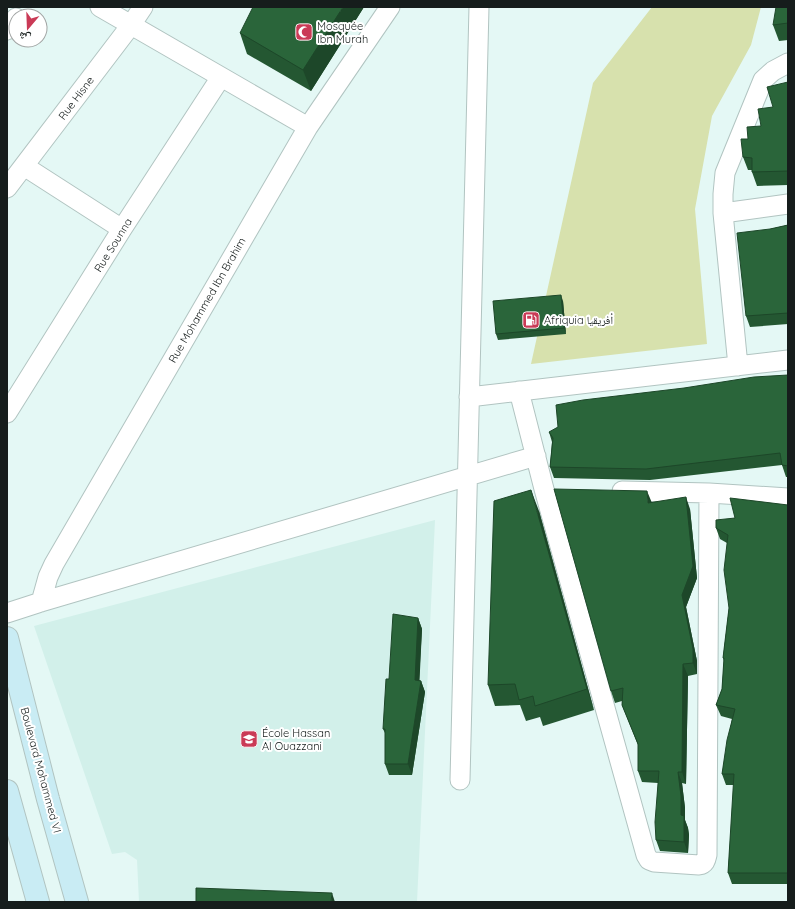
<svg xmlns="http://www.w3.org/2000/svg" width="795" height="909" viewBox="0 0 795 909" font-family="Quicksand,'Noto Naskh Arabic',sans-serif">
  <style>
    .built { fill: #d2f0ea }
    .green { fill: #d7e1ad }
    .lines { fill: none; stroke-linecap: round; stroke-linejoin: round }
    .minor-casing { stroke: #b1c4c1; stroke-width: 21 }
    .secondary-casing { stroke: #b1c4c1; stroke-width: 24 }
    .minor { stroke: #fff; stroke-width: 19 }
    .secondary { stroke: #c9ecf4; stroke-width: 22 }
    .wall { fill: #245732 }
    .shaded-wall { fill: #1d4729 }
    .building { fill: #2a653a; stroke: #1d4729 }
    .labels { text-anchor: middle; stroke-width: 4; stroke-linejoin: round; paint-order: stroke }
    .poi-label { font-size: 11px; fill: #161d1c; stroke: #fff; text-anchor: start }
    .street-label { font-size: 11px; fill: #161d1c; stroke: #fff }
  </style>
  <rect width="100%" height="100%" fill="#e4f8f5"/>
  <path class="built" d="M 435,520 L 417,902 L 139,902 L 137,860 L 125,852 L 112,854 L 34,626 Z"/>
  <path class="green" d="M 652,7 L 761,7 L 751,45 L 712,116 L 695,209 L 707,344 L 531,364 L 593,83 Z"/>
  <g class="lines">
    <defs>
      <path id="minor" d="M 100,7 L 308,127
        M 7,30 L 16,18
        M 788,63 L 773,71 L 763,80 L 725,173 L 723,194 L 723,213 L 788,204
        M 24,166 L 122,229
        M 7,188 L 131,25 L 143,7
        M 723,213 L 738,366
        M 519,391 L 544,489 L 646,855 L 649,860 L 654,862 L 699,865 C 705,864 706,860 707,855 L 709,493
        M 469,397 L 788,360
        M 7,413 L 122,229 L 221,77
        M 622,491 L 709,493 L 788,498
        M 41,602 L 48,577 L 54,564 L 308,127 L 390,7
        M 7,613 L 41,602 L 536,456
        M 460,780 L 479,7"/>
      <path id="secondary" d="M 7,638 L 48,799 L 77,902
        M 7,791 L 38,902"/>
    </defs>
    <use href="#minor" class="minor-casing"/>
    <use href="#secondary" class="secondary-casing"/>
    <use href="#minor" class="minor"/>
    <use href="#secondary" class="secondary"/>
  </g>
  <path class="wall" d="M 364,7 L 311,91 L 247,54 L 240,33 Z
    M 788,7 L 788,40 L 779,41 L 773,25 Z
    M 788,82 L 788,185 L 757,186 L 752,172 L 752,170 L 748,170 L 743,157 L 748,139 L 761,126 L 773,107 Z
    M 788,225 L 788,324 L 750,327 L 746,316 L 770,229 Z
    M 563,301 L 566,334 L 498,340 L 496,334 Z
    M 788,375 L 788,477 L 786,477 L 782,465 L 650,480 L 554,478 L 550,467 L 552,442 L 549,432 Z
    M 651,502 L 690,509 L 697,578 L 686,607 L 697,661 L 697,674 L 688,676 L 686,784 L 682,783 L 685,808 L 685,820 L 688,828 L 689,835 L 688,853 L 660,851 L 656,840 L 658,783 L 642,782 L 638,771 L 638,745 L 622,705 L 622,701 L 615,703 L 611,691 Z
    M 788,505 L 788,884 L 732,884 L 728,873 L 734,785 L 726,785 L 722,774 L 732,719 L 721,716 L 716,705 L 722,689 L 724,661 L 723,658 L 729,608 L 727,543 L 720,539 L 716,528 L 735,518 Z
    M 539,511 L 594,710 L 543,726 L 540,717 L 526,721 L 520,705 L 495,706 L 488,685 Z
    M 418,618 L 422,629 L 419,680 L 421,681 L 425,692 L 412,775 L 389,775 L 385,764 L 385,733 L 383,729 Z"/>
  <path class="shaded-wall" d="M 343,7 L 364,7 L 311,91 L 303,70 Z
    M 561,295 L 563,301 L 566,334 L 564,328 Z
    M 531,490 L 539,511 L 594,710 L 587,689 Z
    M 647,491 L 652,503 L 648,503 Z
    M 686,497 L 690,509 L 697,578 L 686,607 L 697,661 L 697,674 L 693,663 L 682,595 Z
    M 418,618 L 422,629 L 419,691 L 415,680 Z
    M 683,664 L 688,676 L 686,784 L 682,772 Z
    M 421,681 L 425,692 L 412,775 L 408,764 Z
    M 678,772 L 682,783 L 685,808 L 685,820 L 688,828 L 689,835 L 688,853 L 684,842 L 681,815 Z
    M 332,893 L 335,902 L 331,902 Z"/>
  <path class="building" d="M 253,7 L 343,7 L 303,70 L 240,33 Z
    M 776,7 L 788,7 L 788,23 L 773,25 Z
    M 788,82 L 788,171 L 752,172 L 752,158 L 743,157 L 741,139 L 748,139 L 747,127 L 761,126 L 758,109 L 773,107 L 767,87 Z
    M 788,225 L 788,313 L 746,316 L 737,233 L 770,229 Z
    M 561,295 L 564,328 L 496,334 L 493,301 Z
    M 788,375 L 788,466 L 782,465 L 780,453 L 646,469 L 550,467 L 553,438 L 549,432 L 558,427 L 556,405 L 583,400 L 684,388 L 754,377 Z
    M 554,489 L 647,491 L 648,503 L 686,497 L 693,566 L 682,595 L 693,649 L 693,663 L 683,664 L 682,772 L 678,772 L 681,796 L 681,815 L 684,816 L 684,842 L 656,840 L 655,822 L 659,771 L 638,771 L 638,744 L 622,705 L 623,688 L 611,691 Z
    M 531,490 L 587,689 L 535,706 L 533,696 L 519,700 L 515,684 L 488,685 L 494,501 Z
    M 730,498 L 788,505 L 788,873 L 728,873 L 734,774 L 722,774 L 727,740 L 735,709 L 716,705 L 722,689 L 724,658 L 723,658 L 729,608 L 724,570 L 728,535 L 716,528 L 716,520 L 735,518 Z
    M 393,614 L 418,618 L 415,680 L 421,681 L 408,764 L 385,764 L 385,729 L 383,729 L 386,679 L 389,679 Z
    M 196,888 L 332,893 L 331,902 L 196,902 Z"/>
  <defs>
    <symbol id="mosque-square" viewBox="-11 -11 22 22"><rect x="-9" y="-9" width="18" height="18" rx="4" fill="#ca3a56" stroke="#fff"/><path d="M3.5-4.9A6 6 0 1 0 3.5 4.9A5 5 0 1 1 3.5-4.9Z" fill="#fff"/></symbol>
    <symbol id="fuel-square" viewBox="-11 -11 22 22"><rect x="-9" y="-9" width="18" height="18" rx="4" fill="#ca3a56" stroke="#fff"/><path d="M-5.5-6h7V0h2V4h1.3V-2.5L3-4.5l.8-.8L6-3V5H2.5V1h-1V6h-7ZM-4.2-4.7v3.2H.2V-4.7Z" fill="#fff"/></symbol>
    <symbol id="school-square" viewBox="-11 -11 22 22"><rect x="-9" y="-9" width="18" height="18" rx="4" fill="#ca3a56" stroke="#fff"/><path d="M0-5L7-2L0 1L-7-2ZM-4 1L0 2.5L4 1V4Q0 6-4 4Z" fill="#fff"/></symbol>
  </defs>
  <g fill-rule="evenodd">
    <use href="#mosque-square" x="294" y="22" width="20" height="20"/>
    <use href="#fuel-square" x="521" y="310" width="20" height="20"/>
    <use href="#school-square" x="239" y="729" width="20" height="20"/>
  </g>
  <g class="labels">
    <g class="poi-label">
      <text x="317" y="30">Mosquée<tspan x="317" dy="13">Ibn Murah</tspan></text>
      <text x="544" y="324">Afriquia أفريقيا</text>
      <text x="262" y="737">École Hassan<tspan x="262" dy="13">Al Ouazzani</tspan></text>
    </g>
    <g class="street-label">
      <text transform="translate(76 98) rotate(-53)" y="4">Rue Hisne</text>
      <text transform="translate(113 245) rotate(-58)" y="4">Rue Sounna</text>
      <text transform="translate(207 300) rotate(-60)" y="4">Rue Mohammed Ibn Brahim</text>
      <text transform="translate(41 770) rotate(75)" y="4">Boulevard Mohammed VI</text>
    </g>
  </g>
  <rect width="795" height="909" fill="none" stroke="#161d1c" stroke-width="16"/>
  <g transform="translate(28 28) rotate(199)"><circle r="19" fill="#ffffff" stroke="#a2a5a4"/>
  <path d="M0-3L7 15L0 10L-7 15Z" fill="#ca3a56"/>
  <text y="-6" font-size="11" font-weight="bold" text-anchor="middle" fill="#161d1c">ش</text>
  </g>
</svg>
